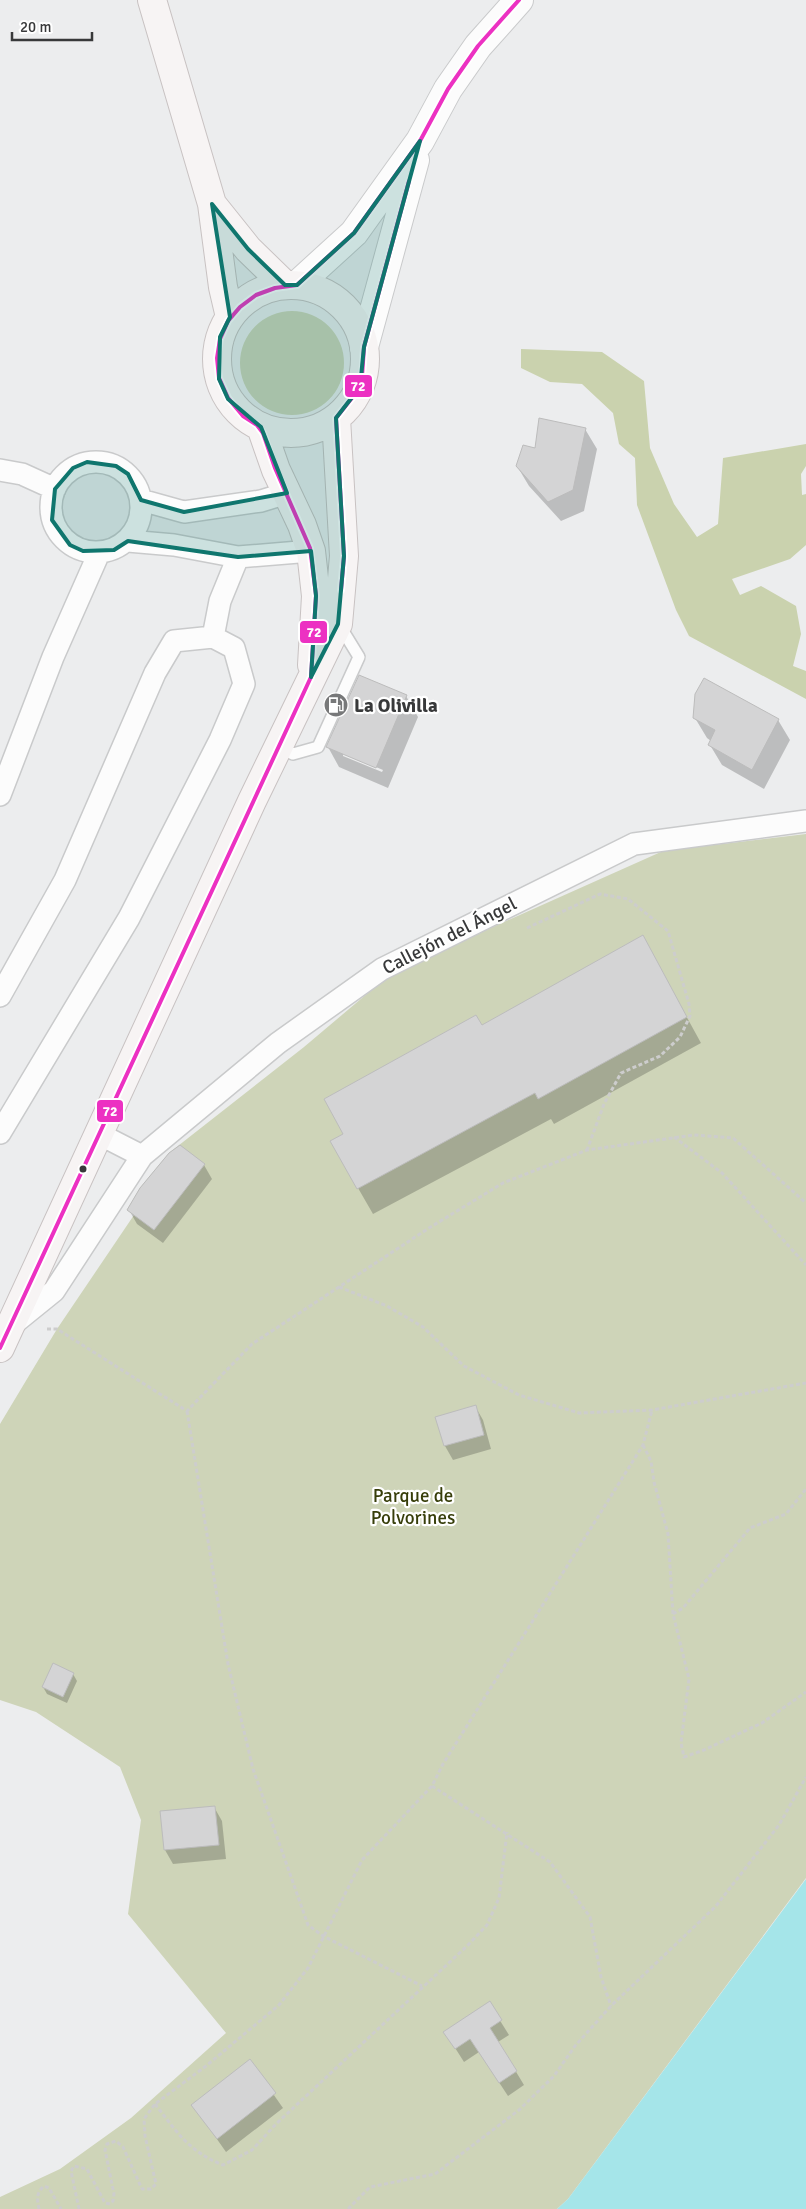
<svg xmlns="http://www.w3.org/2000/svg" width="806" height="2209" viewBox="0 0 806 2209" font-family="Signika,sans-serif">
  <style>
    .green { fill: #ced4b8 }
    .forest { fill: #cad2ae }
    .water { fill: #a5e5e9 }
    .shadow { fill: #0003; fill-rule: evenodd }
    .building { fill: #d4d4d5; stroke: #bcbcbc }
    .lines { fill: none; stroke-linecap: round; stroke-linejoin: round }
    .service-casing { stroke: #c9cacb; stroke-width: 14 }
    .minor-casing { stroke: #c9cacb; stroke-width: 24 }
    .secondary-casing { stroke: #c9cacb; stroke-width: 30 }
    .primary-casing { stroke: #c8c2c2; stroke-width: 30 }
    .path { stroke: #cdcdcd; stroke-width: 3; stroke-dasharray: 4 2.5; stroke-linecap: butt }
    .service { stroke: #fcfcfc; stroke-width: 11 }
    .minor { stroke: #fcfcfc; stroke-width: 21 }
    .secondary { stroke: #fcfcfc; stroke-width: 28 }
    .primary { stroke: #f7f4f4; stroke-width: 28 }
    .bus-1-casing { stroke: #fff; stroke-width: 8 }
    .bus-1 { stroke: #ec31c2; stroke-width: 4 }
    .marked { fill: #0f766e; fill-opacity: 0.2; stroke: #0f766e; stroke-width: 4; stroke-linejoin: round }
    .bus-dot { fill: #38393a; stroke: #fff; stroke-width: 2 }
    .labels { text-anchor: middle; stroke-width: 4.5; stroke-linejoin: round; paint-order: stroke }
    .poi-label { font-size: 19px; font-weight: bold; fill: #38393a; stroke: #fff; text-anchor: start }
    .street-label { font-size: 19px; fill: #38393a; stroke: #fff }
    .park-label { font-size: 19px; fill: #373e0a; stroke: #fff }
    .line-badge { stroke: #fff; stroke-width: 2 }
    .badge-label { font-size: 14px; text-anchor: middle; font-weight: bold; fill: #fff }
  </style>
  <rect width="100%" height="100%" fill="#ecedee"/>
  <path class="green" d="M240 363a52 52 0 1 1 104 0a52 52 0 1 1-104 0Z
    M 806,834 L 806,1878 L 568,2199 L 557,2209 L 0,2209 L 0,2197 L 60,2169 L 131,2118 L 226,2033 L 128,1914 L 141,1820 L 120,1767 L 36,1712 L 0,1700 L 0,1424 L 57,1329 L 134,1215 L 127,1210 L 140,1188 L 169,1153 L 304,1047 L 394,971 L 663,851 Z"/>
  <path class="forest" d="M 521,349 L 602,352 L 644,381 L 650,448 L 674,504 L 697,537 L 718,524 L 723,458 L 806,444 L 806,466 L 801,474 L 802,495 L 806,494 L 806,545 L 790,559 L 732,579 L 740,595 L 761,586 L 796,606 L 801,634 L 793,666 L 806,671 L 806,699 L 689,636 L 676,610 L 637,505 L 635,458 L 619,444 L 613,413 L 582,384 L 550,382 L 521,368 Z"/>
  <path class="water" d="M 806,1879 L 806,2209 L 557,2209 L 568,2199 Z"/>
  <path class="shadow" d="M 585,429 L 597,449 L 584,511 L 561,521 L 529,486 L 517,466 L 536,449 Z
    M 406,696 L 418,717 L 388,788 L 339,767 L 328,747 ZM 343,753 L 383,770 L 382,772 L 343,756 Z
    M 695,718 L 778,720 L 790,740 L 764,789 L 722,765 L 710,745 L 711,741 L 707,738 Z
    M 657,963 L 701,1043 L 554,1124 L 551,1119 L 373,1214 L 358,1188 L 345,1134 L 481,1027 Z
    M 180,1146 L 204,1165 L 212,1179 L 163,1243 L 137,1224 L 129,1210 Z
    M 475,1406 L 483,1420 L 491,1449 L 453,1460 L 445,1446 L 437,1418 Z
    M 73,1674 L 77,1681 L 67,1703 L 47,1694 L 43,1687 Z
    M 214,1807 L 222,1821 L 226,1859 L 173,1864 L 165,1850 Z
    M 489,2003 L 509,2035 L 498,2042 L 524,2085 L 508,2096 L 479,2052 L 464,2062 L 445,2032 Z
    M 250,2061 L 283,2108 L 226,2152 L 193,2105 Z"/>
  <path class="building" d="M 539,418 L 586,428 L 573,490 L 548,502 L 516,466 L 523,445 L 535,448 Z
    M 359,675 L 407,695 L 376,768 L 326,747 Z
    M 704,678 L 779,719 L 752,770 L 708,745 L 715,730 L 693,718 L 695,694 Z
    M 643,935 L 687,1017 L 538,1099 L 535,1093 L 357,1189 L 330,1141 L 343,1134 L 324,1099 L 476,1015 L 482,1025 Z
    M 180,1145 L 205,1164 L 154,1230 L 127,1210 L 140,1188 L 169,1153 Z
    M 476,1405 L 484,1435 L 444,1446 L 435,1417 Z
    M 53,1663 L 74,1673 L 63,1697 L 42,1687 Z
    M 215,1806 L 219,1845 L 164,1850 L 160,1811 Z
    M 490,2001 L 502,2020 L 490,2028 L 517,2071 L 499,2083 L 470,2039 L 455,2049 L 443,2032 Z
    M 250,2059 L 276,2093 L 217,2139 L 191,2105 Z"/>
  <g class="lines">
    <defs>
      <path id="service" d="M 279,747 L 293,754 L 318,747 L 359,657 L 340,626"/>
      <path id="minor" d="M51 507a45 45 0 1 1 90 0a45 45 0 1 1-90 0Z
        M 0,470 L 22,474 L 55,489
        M 141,500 L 184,512 L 261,501 L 287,493
        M 128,541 L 174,545 L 238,557 L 311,551
        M 0,795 L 53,657 L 99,553
        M 0,996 L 65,880 L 155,673 L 174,641 L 213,637
        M 0,1133 L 129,918 L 220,740 L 244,684 L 234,648 L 213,637 L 220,601 L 238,557
        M 99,1134 L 142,1156
        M 12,1325 L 54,1291 L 142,1156 L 278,1043 L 382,969 L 634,844 L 806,821"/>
      <path id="secondary" d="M 297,285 L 354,233 L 420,141 L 448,89 L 478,46 L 519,0
        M 364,347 L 415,160"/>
      <path id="primary" d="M 152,0 L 212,204 L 223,287 L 230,317
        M 212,204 L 248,249 L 285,285
        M217 359a74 74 0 1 1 148 0a74 74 0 1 1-148 0Z
        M 261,427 L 276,470 L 302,525 L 311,551 L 316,596 L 312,665
        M 0,1348 L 252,801 L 338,624 L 344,556 L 336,418"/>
    </defs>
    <use href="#service" class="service-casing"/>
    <use href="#minor" class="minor-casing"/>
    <use href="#secondary" class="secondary-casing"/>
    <use href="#primary" class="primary-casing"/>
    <path class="path" d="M 527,928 L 600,894 L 628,899 L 668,931 L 689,1004 L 690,1016 L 680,1037 L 660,1056 L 621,1073 L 604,1104 L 587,1150
      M 674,1137 L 722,1173 L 806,1265
      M 339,1287 L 387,1306 L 423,1327 L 464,1366 L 519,1395 L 579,1413 L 652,1410 L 806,1383
      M 47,1329 L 57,1329 L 187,1411 L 252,1344 L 429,1228 L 503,1183 L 587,1150 L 694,1135 L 733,1138 L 806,1203
      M 187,1411 L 228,1664 L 253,1769 L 308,1925 L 323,1936 L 422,1986
      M 643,1445 L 651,1461 L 654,1482 L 668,1534 L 673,1614 L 689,1679 L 681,1743 L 684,1757 L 704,1750 L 762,1723 L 806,1692
      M 673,1614 L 683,1608 L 750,1528 L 786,1514 L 806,1489
      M 432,1786 L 550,1862 L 590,1917 L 601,1977 L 611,2006
      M 155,2104 C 177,2132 188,2151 223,2165 L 252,2150 L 276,2124 L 467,1946 L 487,1925 L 499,1898 L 507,1832
      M 39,2209 C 37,2199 36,2193 44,2186 L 49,2188 L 61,2209
      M 79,2209 L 71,2171 L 74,2166 L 87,2169 L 105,2203 L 110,2204 L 113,2201 L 114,2194 L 105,2150 L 107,2144 L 116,2141 L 123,2147 L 142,2189 L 151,2189 L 156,2184 L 145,2136 L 144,2119 L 155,2104 L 206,2066 L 279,2005 L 308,1968 L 362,1860 L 432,1786 L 443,1764 L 643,1445 L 652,1410
      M 348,2209 L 370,2187 L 435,2174 L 519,2110 L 554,2076 L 575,2046 L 611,2006 L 716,1906 L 779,1825 L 806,1777"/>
    <use href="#service" class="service"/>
    <use href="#minor" class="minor"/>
    <use href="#secondary" class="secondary"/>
    <use href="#primary" class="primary"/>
    <defs>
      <path id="bus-1" d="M 341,590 L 344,556 L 336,418 L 355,394 L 362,377 L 364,347 L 409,181
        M 0,1348 L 311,677 L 316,595 L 310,548 L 275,468 L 263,433 L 257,425 L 243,416 L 228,398 L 219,378 L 217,358 L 220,339 L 228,321 L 240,307 L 256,295 L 275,288 L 297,285 L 354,233 L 420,141 L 448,89 L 478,46 L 519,0"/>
    </defs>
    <use href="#bus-1" class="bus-1-casing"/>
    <use href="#bus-1" class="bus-1"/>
  </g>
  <path class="marked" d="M 420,141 L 364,347 L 360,387 L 336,418 L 344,556 L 338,624 L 311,677 L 316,596 L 311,551 L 238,557 L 128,541 L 114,550 L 83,551 L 70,545 L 52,520 L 55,489 L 73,468 L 87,462 L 116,466 L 128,474 L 141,500 L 184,512 L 287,493 L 261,427 L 228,399 L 219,379 L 220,337 L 230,317 L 212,204 L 248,249 L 285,285 L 297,285 L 354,233 Z"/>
  <defs>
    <symbol id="fuel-disc" viewBox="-11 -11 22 22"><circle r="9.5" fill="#777879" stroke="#fff"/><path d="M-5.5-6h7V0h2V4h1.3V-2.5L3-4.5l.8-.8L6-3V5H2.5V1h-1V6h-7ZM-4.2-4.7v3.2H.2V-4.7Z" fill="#fff"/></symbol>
  </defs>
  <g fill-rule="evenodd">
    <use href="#fuel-disc" x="322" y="691" width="28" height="28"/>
  </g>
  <circle class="bus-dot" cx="83" cy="1169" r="4.5"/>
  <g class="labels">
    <g class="poi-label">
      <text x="354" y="712">La Olivilla</text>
    </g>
    <g class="street-label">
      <text transform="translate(449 935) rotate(-27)" y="7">Callejón del Ángel</text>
    </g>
    <g class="park-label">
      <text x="413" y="1502">Parque de<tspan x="413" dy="22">Polvorines</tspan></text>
    </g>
  </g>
  <g class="line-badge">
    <rect x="344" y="374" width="29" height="24" rx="5" fill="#ec31c2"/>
    <rect x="299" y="620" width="29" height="24" rx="5" fill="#ec31c2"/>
    <rect x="96" y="1099" width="28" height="24" rx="5" fill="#ec31c2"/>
  </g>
  <g class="badge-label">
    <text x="358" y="391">72</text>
    <text x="314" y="637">72</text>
    <text x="110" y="1116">72</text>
  </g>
  <path d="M12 32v8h80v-8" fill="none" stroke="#38393a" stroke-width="2.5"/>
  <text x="20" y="32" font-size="15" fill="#38393a" stroke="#ffffff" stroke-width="4" paint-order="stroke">20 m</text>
</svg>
